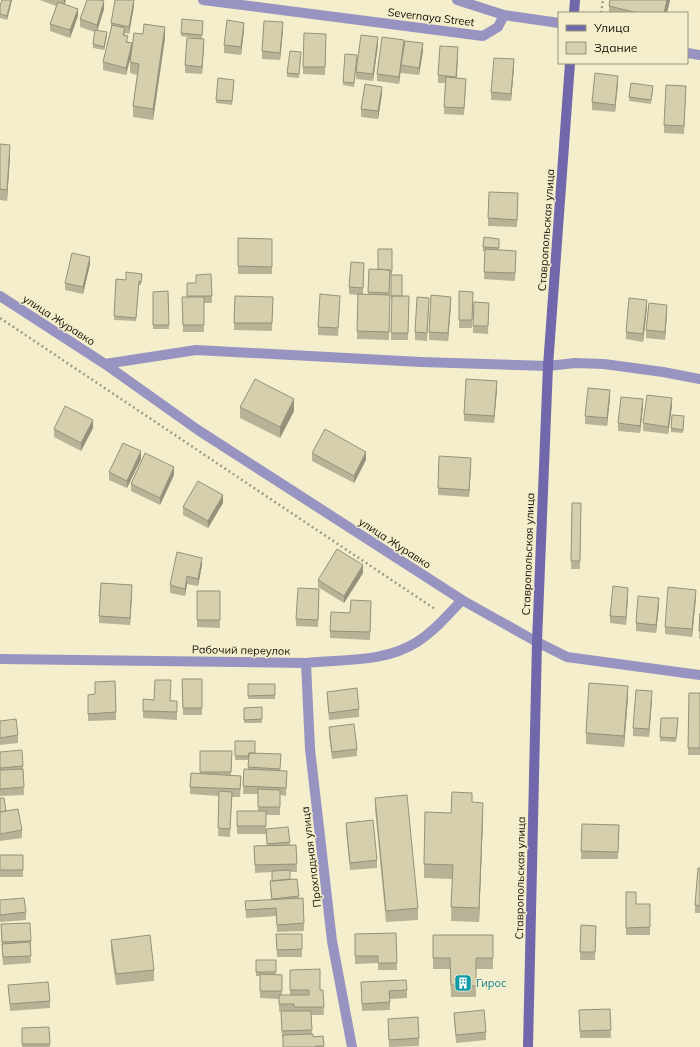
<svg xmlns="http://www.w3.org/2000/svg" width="700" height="1047" viewBox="0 0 700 1047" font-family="Mulish,sans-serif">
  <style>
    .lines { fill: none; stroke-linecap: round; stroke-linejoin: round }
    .path { stroke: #a09b81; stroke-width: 2.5; stroke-dasharray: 2 3; stroke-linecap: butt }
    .street { stroke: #9894c2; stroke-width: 10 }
    .secondary { stroke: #7068ab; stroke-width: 10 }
    .wall { fill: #b8b296 }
    .shaded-wall { fill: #96917a }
    .building { fill: #d6cfae; stroke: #96917a }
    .labels { text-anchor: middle; stroke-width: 3; stroke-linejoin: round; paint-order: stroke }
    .street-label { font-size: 11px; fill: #141206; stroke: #f5eecc }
    .culture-label { font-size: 11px; fill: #0d838f; stroke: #f5eecc; text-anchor: start }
  </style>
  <rect width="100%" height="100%" fill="#f5eecc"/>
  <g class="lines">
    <path class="path" d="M 601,13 L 603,0
      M 0,318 L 435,609"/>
    <path class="street" d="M 203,0 L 483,36 L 498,27 L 504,15
      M 457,0 L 504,15 L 559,23
      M 687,53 L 700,55
      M 0,296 L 105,364 L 198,430 L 462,600 L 537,642 L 567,657 L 700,675
      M 105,364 L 196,350 L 421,362 L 548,366 L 575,363 L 604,364 L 663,372 L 700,379
      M 0,659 L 306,663 C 343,659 384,663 417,642 C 434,631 448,615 462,600
      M 306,663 L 310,749 L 332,941 L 352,1047"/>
    <path class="secondary" d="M 574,13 L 575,0
      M 528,1047 L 537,642 L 548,366 L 570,63"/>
  </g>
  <path class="wall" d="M 2,0 L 12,0 L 7,20 L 0,18 L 0,6 Z
    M 40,0 L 66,0 L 65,4 L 78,16 L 70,38 L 50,31 L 50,24 L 56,6 Z
    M 134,0 L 134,6 L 129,34 L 125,33 L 125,35 L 128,42 L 132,48 L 165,38 L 153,120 L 133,117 L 133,106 L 137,75 L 130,73 L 130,62 L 131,55 L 126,75 L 103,70 L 103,62 L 111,29 L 111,23 Z
    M 610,0 L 670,0 L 667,13 L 609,13 L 609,6 Z
    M 104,9 L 97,30 L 107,36 L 104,50 L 93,48 L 93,44 L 95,32 L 80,27 L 80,19 Z
    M 203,24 L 202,39 L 181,36 L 181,33 Z
    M 244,30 L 241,55 L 224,53 L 224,45 Z
    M 283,30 L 280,60 L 262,59 L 262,51 Z
    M 326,42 L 325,75 L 303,74 L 303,67 Z
    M 378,45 L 373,81 L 356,79 L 356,72 Z
    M 204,46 L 202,74 L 185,73 L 185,65 Z
    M 423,51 L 419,75 L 401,73 L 401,65 L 399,84 L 377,81 L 377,74 Z
    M 458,55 L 457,78 L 466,86 L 464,115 L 444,114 L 445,83 L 438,83 L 438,75 Z
    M 301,56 L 299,78 L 287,77 L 287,73 Z
    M 357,59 L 354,87 L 343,85 L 343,82 Z
    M 514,67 L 511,101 L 491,100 L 491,92 Z
    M 618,83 L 615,112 L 592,110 L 592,102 Z
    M 234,84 L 232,105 L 216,103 L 216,100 Z
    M 653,90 L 651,104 L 629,101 L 629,97 Z
    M 686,93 L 684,134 L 664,133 L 664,125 Z
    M 382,94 L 378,119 L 361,117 L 361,109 Z
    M 0,144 L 10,156 L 7,201 L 0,200 Z
    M 518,193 L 517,227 L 488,226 L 488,218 Z
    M 238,238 L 272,239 L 272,274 L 238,274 Z
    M 499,239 L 499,250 L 516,258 L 515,281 L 484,279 L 485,251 L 483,251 L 483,247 Z
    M 392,249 L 392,275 L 390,275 L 389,340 L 357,339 L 358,295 L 349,294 L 349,287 L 364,270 L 363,294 L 368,295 L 369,269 L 378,269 Z
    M 90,264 L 83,294 L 65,290 L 65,283 Z
    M 211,274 L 212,303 L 204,303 L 204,332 L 183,332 L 182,297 L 187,297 L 187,283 L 196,283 Z
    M 391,275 L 402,296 L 409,296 L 408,340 L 391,340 L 392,299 L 391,299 Z
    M 142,278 L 141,285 L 139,285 L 136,321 L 114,320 L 116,279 L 126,280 Z
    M 168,291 L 169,329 L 153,329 L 153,292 Z
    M 459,291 L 473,292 L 472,328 L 459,328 Z
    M 235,296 L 273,297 L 272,331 L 234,330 Z
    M 340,303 L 338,336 L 318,335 L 318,327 Z
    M 489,303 L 488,334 L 473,333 L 473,326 Z
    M 451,304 L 448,341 L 429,340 L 429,332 Z
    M 429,305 L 427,341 L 415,340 L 415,332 Z
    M 647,308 L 643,342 L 626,339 L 626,332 Z
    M 667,312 L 665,340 L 646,338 L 646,330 Z
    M 497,389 L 494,423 L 464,421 L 464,414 Z
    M 610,398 L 607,426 L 585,424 L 585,416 Z
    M 672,406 L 668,434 L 643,431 L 643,423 Z
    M 240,407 L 294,411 L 280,438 L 240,418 Z
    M 643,407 L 640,433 L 618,431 L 618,423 Z
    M 684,420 L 683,433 L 671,432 L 671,428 Z
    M 93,428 L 81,451 L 54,437 L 54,429 Z
    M 312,453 L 366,460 L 354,483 L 312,461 Z
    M 141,459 L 127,488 L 109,480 L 109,472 Z
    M 471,466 L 469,497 L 438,495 L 438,488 Z
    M 174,475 L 160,505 L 131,491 L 131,484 Z
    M 223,503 L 208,528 L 183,515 L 183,507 Z
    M 572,503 L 581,503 L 580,569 L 571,569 Z
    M 202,565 L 198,586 L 187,584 L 185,596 L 170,593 L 170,585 Z
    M 363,573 L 344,603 L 318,587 L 318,580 Z
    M 197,591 L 220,591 L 220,628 L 197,627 Z
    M 132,593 L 130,625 L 99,623 L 99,616 Z
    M 628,595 L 626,625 L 610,623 L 610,616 Z
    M 319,596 L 318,627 L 296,626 L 296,619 Z
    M 696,597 L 692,637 L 665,634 L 665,627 Z
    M 659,605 L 656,633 L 636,631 L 636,623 Z
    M 371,609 L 370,640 L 330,638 L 330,631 L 350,613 Z
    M 700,613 L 700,639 L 699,639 Z
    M 182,679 L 202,679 L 202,715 L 183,715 Z
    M 95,682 L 116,712 L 116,720 L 88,721 L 88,695 L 95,694 Z
    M 248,684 L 275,684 L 275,699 L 248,699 Z
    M 327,692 L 359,709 L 359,717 L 329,720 L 327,699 Z
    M 689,693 L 700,693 L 700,755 L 688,755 Z
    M 628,697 L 624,747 L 586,744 L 586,733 Z
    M 143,699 L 177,701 L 177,720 L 143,718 Z
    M 652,699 L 649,737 L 633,736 L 633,728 Z
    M 262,707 L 262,723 L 244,723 L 244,708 Z
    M 661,718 L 678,722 L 676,742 L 660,741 Z
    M 0,721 L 18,735 L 18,743 L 0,745 Z
    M 329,727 L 357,749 L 357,756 L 332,759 L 329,735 Z
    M 235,741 L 255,753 L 281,754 L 280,771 L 287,778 L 286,796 L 280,795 L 280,815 L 266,815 L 266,829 L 290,842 L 290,845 L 296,845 L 297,872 L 290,872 L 290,879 L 297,879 L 299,898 L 304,923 L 304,931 L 277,932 L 276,916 L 246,918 L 245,901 L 271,900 L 270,881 L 272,881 L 272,872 L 255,873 L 254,846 L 267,845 L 266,834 L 237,834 L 237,811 L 258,811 L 258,794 L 243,794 L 244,769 L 248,769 L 248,760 L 235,760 Z
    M 200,751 L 232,751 L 231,775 L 241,783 L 240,797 L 232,797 L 230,837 L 218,836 L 219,796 L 190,794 L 190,787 L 200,773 Z
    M 0,752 L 23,766 L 24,795 L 0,796 Z
    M 0,798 L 6,811 L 22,830 L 22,838 L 0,841 Z
    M 375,798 L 418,908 L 418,920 L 386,922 L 375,809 Z
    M 472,802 L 483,817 L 479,922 L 451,921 L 452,879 L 424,878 L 424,864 L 451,813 Z
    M 346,823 L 377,860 L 377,868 L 350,870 L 346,831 Z
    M 582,824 L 619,825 L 618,859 L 581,859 Z
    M 0,855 L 23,855 L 23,877 L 0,877 Z
    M 700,868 L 700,913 L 695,913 L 695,905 Z
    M 626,892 L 636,904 L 650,904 L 650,935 L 626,935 Z
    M 0,900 L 26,912 L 26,920 L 0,922 Z
    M 1,924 L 31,941 L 31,948 L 30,948 L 31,963 L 3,965 L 2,949 Z
    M 581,925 L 596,926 L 595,960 L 580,960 Z
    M 396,933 L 397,970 L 378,970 L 378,963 L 355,964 L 355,934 Z
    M 276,934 L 302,934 L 302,957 L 277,957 Z
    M 433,935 L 493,935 L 493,969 L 476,969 L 476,997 L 451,997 L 450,969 L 433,969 Z
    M 111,940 L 154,970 L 154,981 L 116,985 L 111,951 Z
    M 256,960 L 276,960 L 276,974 L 282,975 L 282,995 L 290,995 L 290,970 L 320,990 L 323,990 L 324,1015 L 311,1015 L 312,1034 L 313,1037 L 323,1036 L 324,1047 L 283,1047 L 283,1038 L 282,1038 L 281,1011 L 279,1012 L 279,999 L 260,998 L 260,976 L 256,976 Z
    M 361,982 L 407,990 L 407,998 L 390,999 L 390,1010 L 362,1011 Z
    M 8,985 L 50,1001 L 50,1008 L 10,1011 Z
    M 610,1009 L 611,1038 L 580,1038 L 579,1010 Z
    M 454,1013 L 486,1032 L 486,1040 L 456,1043 L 454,1020 Z
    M 388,1019 L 419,1038 L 419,1046 L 389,1047 Z
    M 22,1028 L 50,1044 L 50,1047 L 22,1047 Z"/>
  <path class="shaded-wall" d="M 11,0 L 12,0 L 7,20 L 7,16 Z
    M 64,0 L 66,0 L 63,8 Z
    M 134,0 L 134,6 L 129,34 L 129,27 Z
    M 667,0 L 670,0 L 667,13 L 664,13 Z
    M 104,1 L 104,9 L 97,32 L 97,25 Z
    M 78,9 L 78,16 L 70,38 L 70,30 Z
    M 283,22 L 283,30 L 280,60 L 280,53 Z
    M 244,23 L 244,30 L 241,55 L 241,47 Z
    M 165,27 L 165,38 L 153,120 L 153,109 Z
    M 107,32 L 107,36 L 104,50 L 104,47 Z
    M 378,37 L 378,45 L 373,81 L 373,74 Z
    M 204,39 L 204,46 L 202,74 L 202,67 Z
    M 404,40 L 404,48 L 399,84 L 399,77 Z
    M 132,43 L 132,51 L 126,75 L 126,68 Z
    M 423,43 L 423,51 L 419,75 L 419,68 Z
    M 458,47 L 458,55 L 456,84 L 456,77 Z
    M 514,59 L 514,67 L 511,101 L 511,94 Z
    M 618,76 L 618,83 L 615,112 L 615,105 Z
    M 382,87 L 382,94 L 378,119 L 378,111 Z
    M 10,145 L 10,156 L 7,201 L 7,190 Z
    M 90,257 L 90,264 L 83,294 L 83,287 Z
    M 451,297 L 451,304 L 448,341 L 448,333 Z
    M 647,300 L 647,308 L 643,342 L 643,334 Z
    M 667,305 L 667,312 L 665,340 L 665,332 Z
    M 497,381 L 497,389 L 494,423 L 494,416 Z
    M 610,390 L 610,398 L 607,426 L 607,418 Z
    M 672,398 L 672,406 L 668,434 L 668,427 Z
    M 294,399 L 294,411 L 280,438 L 280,427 Z
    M 643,399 L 643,407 L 640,433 L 640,426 Z
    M 93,420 L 93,428 L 81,451 L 81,443 Z
    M 141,451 L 141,459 L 127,488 L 127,481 Z
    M 366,452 L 366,460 L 354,483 L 354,476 Z
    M 471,458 L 471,466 L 469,497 L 469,490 Z
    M 174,467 L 174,475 L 160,505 L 160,498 Z
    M 223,495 L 223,503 L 208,528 L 208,521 Z
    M 202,558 L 202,565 L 198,586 L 198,579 Z
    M 363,565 L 363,573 L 344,603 L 344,596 Z
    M 187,576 L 187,584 L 185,596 L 185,589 Z
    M 132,585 L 132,593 L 130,625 L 130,618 Z
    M 628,588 L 628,595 L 626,625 L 626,617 Z
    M 696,590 L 696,597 L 692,637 L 692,629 Z
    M 659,598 L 659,605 L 656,633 L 656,625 Z
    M 628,686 L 628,697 L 624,747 L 624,736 Z
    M 652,691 L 652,699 L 649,737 L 649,729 Z
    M 483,803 L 483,817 L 479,922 L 479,908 Z"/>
  <path class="building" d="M 2,0 L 11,0 L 7,16 L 0,14 L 0,6 Z
    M 87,0 L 101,0 L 104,1 L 97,25 L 80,19 Z
    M 115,0 L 134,0 L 129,27 L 111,23 Z
    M 610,0 L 667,0 L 664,13 L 638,13 L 609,6 Z
    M 58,2 L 78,9 L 70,30 L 50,24 Z
    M 182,19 L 203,21 L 202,35 L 181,33 Z
    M 227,20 L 244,23 L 241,47 L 224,45 Z
    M 264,21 L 283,22 L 280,53 L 262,51 Z
    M 144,24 L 165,27 L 153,109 L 133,106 L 139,64 L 130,62 L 134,33 L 143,34 Z
    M 112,25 L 125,28 L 123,35 L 128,36 L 126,42 L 132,43 L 126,68 L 103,62 Z
    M 95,30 L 107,32 L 104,47 L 93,44 Z
    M 304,33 L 326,34 L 325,67 L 303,67 Z
    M 361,35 L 378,37 L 373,74 L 356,72 Z
    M 382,37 L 404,40 L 399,77 L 377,74 Z
    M 187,38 L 204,39 L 202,67 L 185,65 Z
    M 405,41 L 423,43 L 419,68 L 401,65 Z
    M 440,46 L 458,47 L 456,77 L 438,75 Z
    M 290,51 L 301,52 L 299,74 L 287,73 Z
    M 345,54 L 357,55 L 354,83 L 343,82 Z
    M 494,58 L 514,59 L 511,94 L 491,92 Z
    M 595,73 L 618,76 L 615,105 L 592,102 Z
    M 446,77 L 466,79 L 464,108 L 444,107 Z
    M 218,78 L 234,80 L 232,101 L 216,100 Z
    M 631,83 L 653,86 L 651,100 L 629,97 Z
    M 365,84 L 382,87 L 378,111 L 361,109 Z
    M 666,85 L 686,86 L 684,126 L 664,125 Z
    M 0,144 L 10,145 L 7,190 L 0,189 Z
    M 489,192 L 518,193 L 517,220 L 488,218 Z
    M 484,237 L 499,239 L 499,248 L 483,247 Z
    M 238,238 L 272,239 L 272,267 L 238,266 Z
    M 378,249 L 392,249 L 392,271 L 390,271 L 390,270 L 378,269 Z
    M 485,249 L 516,251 L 515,273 L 484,272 Z
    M 72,253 L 90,257 L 83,287 L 65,283 Z
    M 351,262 L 364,263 L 363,288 L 349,287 Z
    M 369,269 L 390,270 L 389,293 L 368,292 Z
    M 126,272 L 142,274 L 141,282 L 139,281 L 136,318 L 114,316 L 116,279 L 126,280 Z
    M 211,274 L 212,296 L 187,296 L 187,283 L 196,283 L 196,275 Z
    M 391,275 L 402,275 L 402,296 L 391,296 Z
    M 168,291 L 169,325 L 153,325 L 153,292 Z
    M 459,291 L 473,292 L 472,320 L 459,320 Z
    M 320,294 L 340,296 L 338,328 L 318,327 Z
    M 358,294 L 390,295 L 389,332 L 357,331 Z
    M 431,295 L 451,297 L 448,333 L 429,332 Z
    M 235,296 L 273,297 L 272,323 L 234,323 Z
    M 392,296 L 409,296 L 408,333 L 391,333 Z
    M 182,297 L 204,297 L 204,325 L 183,325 Z
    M 417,297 L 429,298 L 427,333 L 415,332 Z
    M 629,298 L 647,300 L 643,334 L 626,332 Z
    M 474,302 L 489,303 L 488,326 L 473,326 Z
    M 649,303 L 667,305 L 665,332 L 646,330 Z
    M 255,379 L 294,399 L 280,427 L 240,407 Z
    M 466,379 L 497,381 L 494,416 L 464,414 Z
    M 588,388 L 610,390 L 607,418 L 585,416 Z
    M 647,395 L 672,398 L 668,427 L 643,423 Z
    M 621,397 L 643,399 L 640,426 L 618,423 Z
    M 65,406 L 93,420 L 81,443 L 54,429 Z
    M 672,415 L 684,416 L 683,430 L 671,428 Z
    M 325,429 L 366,452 L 354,476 L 312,453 Z
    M 123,443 L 141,451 L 127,481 L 109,472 Z
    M 145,453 L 174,467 L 160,498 L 131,484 Z
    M 439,456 L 471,458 L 469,490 L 438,488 Z
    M 198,481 L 223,495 L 208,521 L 183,507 Z
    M 572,503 L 581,503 L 580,561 L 571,561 Z
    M 337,549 L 363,565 L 344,596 L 318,580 Z
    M 177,552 L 202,558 L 198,579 L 187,576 L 185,589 L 170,585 Z
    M 101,583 L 132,585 L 130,618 L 99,616 Z
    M 613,586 L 628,588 L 626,617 L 610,616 Z
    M 668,587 L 696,590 L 692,629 L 665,627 Z
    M 298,588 L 319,589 L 318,620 L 296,619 Z
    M 197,591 L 220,591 L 220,620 L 197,620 Z
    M 638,596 L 659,598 L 656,625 L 636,623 Z
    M 351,600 L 371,601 L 370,632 L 330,631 L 331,612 L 350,613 Z
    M 700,613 L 700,631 L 699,631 Z
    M 182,679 L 202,679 L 202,708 L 183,708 Z
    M 155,680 L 171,680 L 170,701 L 177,701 L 177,712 L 143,711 L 143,699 L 154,700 Z
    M 115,681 L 116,712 L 88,714 L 88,695 L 95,694 L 95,682 Z
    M 589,683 L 628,686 L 624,736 L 586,733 Z
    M 248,684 L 275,684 L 275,695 L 248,696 Z
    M 357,688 L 359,709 L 329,713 L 327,692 Z
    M 636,690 L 652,691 L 649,729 L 633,728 Z
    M 689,693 L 700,693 L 700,748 L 688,748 Z
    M 262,707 L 262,719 L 244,720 L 244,708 Z
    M 661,718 L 678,718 L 676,738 L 660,737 Z
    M 16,719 L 18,735 L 0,738 L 0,721 Z
    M 354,724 L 357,749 L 332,752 L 329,727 Z
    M 235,741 L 255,741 L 255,753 L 249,753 L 249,756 L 235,756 Z
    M 22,750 L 23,766 L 0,768 L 0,752 Z
    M 200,751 L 232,751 L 231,772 L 200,772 Z
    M 249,753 L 281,754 L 280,769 L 248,767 Z
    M 23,769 L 24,787 L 0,789 L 0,770 Z
    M 244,769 L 287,771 L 286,788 L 243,786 Z
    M 191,773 L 241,776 L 240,789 L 190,787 Z
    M 258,789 L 280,790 L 280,807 L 258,807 Z
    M 219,791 L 232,792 L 230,829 L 218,828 Z
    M 452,792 L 472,793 L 472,802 L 483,803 L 479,908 L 451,907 L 453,865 L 424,864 L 425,812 L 451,813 Z
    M 407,795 L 418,908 L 386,911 L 375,798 Z
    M 0,798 L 4,798 L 6,811 L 0,812 Z
    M 18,809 L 22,830 L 0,834 L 0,812 Z
    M 237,811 L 266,811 L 266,826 L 237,826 Z
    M 373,820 L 377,860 L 350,863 L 346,823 Z
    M 582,824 L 619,825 L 618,852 L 581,851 Z
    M 288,827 L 290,842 L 267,844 L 266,829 Z
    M 296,845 L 297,864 L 255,865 L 254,846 Z
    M 0,855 L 23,855 L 23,870 L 0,870 Z
    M 698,868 L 700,868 L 700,906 L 695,905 Z
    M 290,870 L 290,879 L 272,881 L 272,871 Z
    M 297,879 L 299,896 L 272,899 L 270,881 Z
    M 626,892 L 636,892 L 636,904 L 650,904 L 650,927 L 626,928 Z
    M 24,898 L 26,912 L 0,915 L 0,900 Z
    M 303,898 L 304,923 L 277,925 L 276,908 L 246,910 L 245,901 Z
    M 30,923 L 31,941 L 2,942 L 1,924 Z
    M 581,925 L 596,926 L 595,952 L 580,952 Z
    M 396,933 L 397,963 L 378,963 L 378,956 L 355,956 L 355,934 Z
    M 276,934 L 302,934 L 302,949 L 277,950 Z
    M 150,935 L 154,970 L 116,974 L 111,940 Z
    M 433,935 L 493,935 L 493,958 L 476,958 L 476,986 L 451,985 L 450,958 L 433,958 Z
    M 30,942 L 31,956 L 3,957 L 2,944 Z
    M 256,960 L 276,960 L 276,972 L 256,972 Z
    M 320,969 L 320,990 L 323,990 L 324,1007 L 294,1007 L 294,1004 L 279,1004 L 279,995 L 309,995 L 309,990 L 290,990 L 290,970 Z
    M 260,974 L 282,975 L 282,991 L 260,991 Z
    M 406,980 L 407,990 L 389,991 L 390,1002 L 362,1004 L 361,982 Z
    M 48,982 L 50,1001 L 10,1004 L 8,985 Z
    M 610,1009 L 611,1030 L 580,1031 L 579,1010 Z
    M 484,1010 L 486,1032 L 456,1035 L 454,1013 Z
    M 281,1011 L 311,1011 L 312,1030 L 282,1031 Z
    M 418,1017 L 419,1038 L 389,1040 L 388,1019 Z
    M 49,1027 L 50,1044 L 22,1044 L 22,1028 Z
    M 313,1034 L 313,1037 L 323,1036 L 324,1046 L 316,1046 L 316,1047 L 283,1047 L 283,1035 Z"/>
  <defs>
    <symbol id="building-square" viewBox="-11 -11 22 22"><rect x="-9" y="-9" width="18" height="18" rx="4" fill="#0f9aa8" stroke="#f5eecc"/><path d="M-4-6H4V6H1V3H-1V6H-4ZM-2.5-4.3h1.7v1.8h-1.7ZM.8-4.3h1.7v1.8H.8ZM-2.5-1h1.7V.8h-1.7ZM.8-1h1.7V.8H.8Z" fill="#fff"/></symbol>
  </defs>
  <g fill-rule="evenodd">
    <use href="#building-square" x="453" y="973" width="20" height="20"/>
  </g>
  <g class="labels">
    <g class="street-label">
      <text transform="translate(431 17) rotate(7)" y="4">Severnaya Street</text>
      <text transform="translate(546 230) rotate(-86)" y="4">Ставропольская улица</text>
      <text transform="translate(59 320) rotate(33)" y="4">улица Журавко</text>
      <text transform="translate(395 543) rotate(33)" y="4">улица Журавко</text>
      <text transform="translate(528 554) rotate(-88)" y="4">Ставропольская улица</text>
      <text transform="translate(241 650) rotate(1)" y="4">Рабочий переулок</text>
      <text transform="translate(311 857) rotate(-97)" y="4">Прохладная улица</text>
      <text transform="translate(520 878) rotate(-89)" y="4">Ставропольская улица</text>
    </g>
    <g class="culture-label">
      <text x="476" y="987">Гирос</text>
    </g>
  </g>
  <rect x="558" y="12" width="130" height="52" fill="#f5eecc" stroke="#9b967d"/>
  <rect x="566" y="25" width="20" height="6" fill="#7068ab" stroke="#9b967d"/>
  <text x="594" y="32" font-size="12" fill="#141206">Улица</text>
  <rect x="566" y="42" width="20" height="12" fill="#d6cfae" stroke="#9b967d"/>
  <text x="594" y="52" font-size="12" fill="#141206">Здание</text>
</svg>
